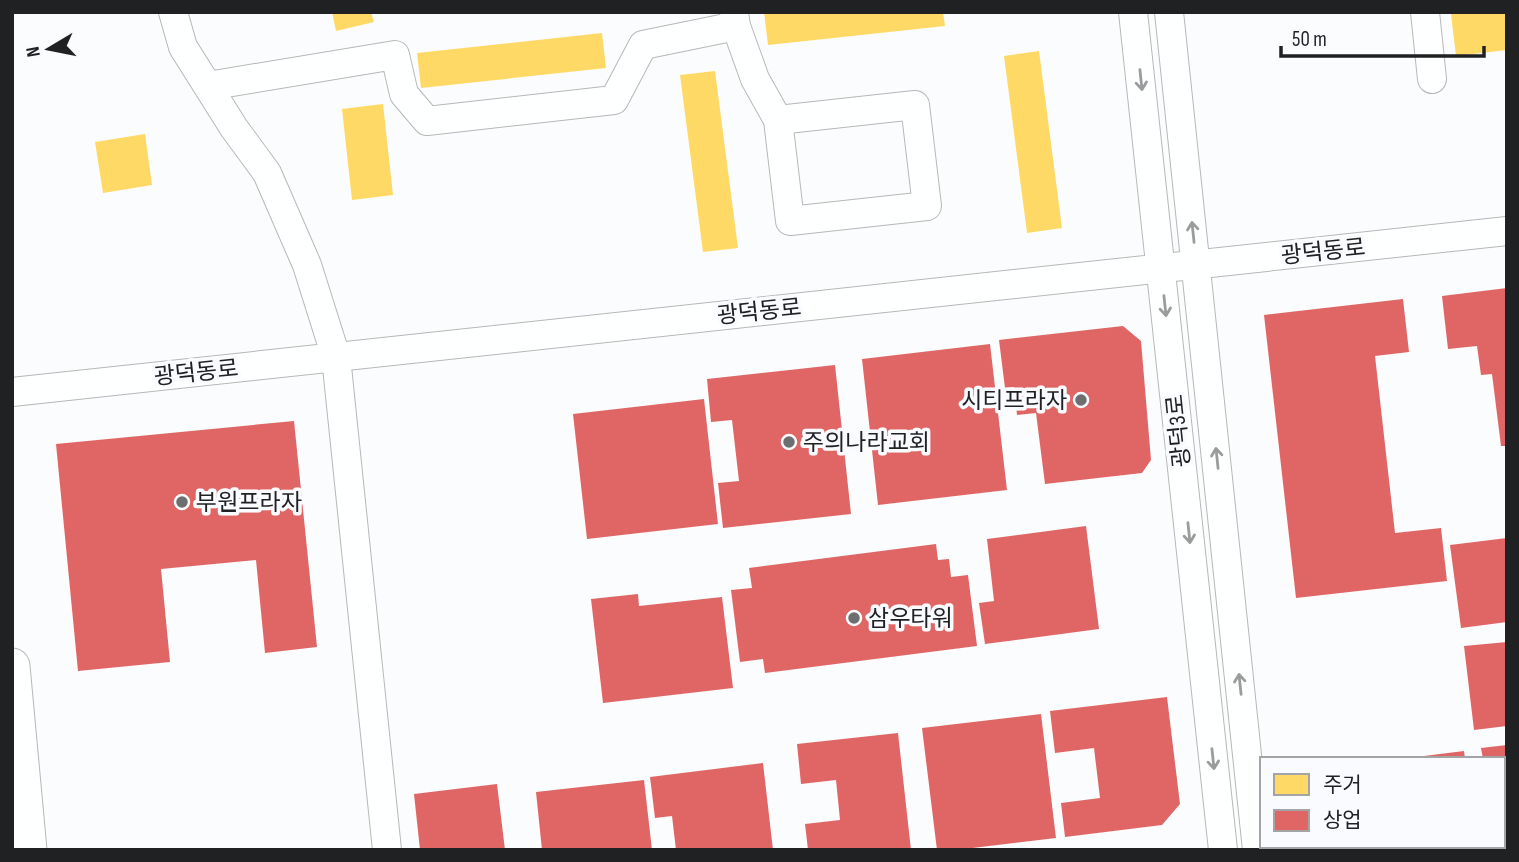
<svg xmlns="http://www.w3.org/2000/svg" width="1519" height="862" viewBox="0 0 1519 862" font-family="'Sofia Sans Condensed','Noto Sans KR',sans-serif">
  <style>
    .homes { fill: #ffd966 }
    .shops { fill: #e06666 }
    .lines { fill: none; stroke-linecap: round; stroke-linejoin: round }
    .minor-casing { stroke: #b7b7b9; stroke-width: 30 }
    .major-casing { stroke: #b7b7b9; stroke-width: 37 }
    .minor { stroke: #feffff; stroke-width: 28 }
    .major { stroke: #feffff; stroke-width: 35 }
    .oneway { stroke: #9a9b9c }
    .poi-dot { fill: #6d6e6f; stroke: #fafbfe; stroke-width: 2.5 }
    .labels { text-anchor: middle; stroke-width: 7; stroke-linejoin: round; paint-order: stroke }
    .street-label { font-size: 23px; fill: #202123; stroke: #fafbfe }
    .poi-label { font-size: 23px; fill: #202123; stroke: #fafbfe; text-anchor: start }
  </style>
  <rect width="100%" height="100%" fill="#fbfcfd"/>
  <path class="homes" d="M 332,12 L 371,12 L 374,22 L 336,31 Z
    M 764,12 L 943,12 L 945,26 L 768,45 Z
    M 1466,12 L 1507,12 L 1507,50 L 1456,56 L 1451,14 Z
    M 602,33 L 606,68 L 421,88 L 417,53 Z
    M 1039,51 L 1062,228 L 1027,233 L 1004,56 Z
    M 715,71 L 738,248 L 703,252 L 680,75 Z
    M 383,104 L 393,195 L 352,200 L 342,109 Z
    M 145,134 L 152,185 L 103,193 L 95,142 Z"/>
  <path class="shops" d="M 1507,288 L 1507,446 L 1501,446 L 1492,374 L 1481,375 L 1477,346 L 1448,349 L 1442,296 Z
    M 1403,299 L 1409,352 L 1375,356 L 1395,533 L 1441,528 L 1447,581 L 1296,598 L 1264,315 Z
    M 1123,326 L 1141,341 L 1151,460 L 1142,473 L 1045,484 L 1036,413 L 1017,415 L 1014,387 L 1005,388 L 999,340 Z
    M 990,344 L 1007,490 L 878,505 L 862,359 Z
    M 835,365 L 851,514 L 723,528 L 718,483 L 739,481 L 732,420 L 711,422 L 707,379 Z
    M 704,399 L 718,524 L 587,539 L 573,414 Z
    M 294,421 L 317,647 L 265,653 L 256,560 L 161,569 L 170,662 L 78,671 L 56,444 Z
    M 1086,526 L 1099,629 L 985,644 L 979,603 L 994,601 L 987,539 Z
    M 1507,538 L 1507,622 L 1461,628 L 1450,545 Z
    M 936,544 L 938,560 L 949,559 L 951,577 L 968,575 L 977,646 L 765,673 L 763,659 L 740,662 L 731,590 L 752,588 L 749,568 Z
    M 638,594 L 639,606 L 722,597 L 733,688 L 603,703 L 591,599 Z
    M 1507,642 L 1507,726 L 1474,730 L 1464,646 Z
    M 1167,697 L 1180,804 L 1162,825 L 1065,837 L 1061,803 L 1100,798 L 1094,748 L 1055,753 L 1050,711 Z
    M 1041,714 L 1056,838 L 956,850 L 937,850 L 922,728 Z
    M 898,733 L 911,850 L 808,850 L 805,824 L 840,820 L 836,780 L 801,784 L 797,744 Z
    M 1507,745 L 1507,850 L 1495,850 L 1495,846 L 1503,846 L 1503,759 L 1483,759 L 1481,748 Z
    M 1464,751 L 1465,759 L 1416,759 L 1416,757 Z
    M 763,763 L 773,850 L 676,850 L 672,816 L 655,818 L 650,777 Z
    M 644,780 L 652,850 L 542,850 L 536,792 Z
    M 497,784 L 505,850 L 420,850 L 414,794 Z
    M 1326,846 L 1475,846 L 1475,850 L 1326,850 Z"/>
  <g class="lines">
    <defs>
      <path id="minor" d="M 173,12 L 183,47 L 234,128 L 267,173 L 307,265 L 336,357 L 387,850
        M 1133,12 L 1223,850
        M 1169,12 L 1257,850
        M 1425,12 L 1432,79
        M 736,26 L 755,79 L 778,120
        M 208,86 L 395,55 L 404,94 L 427,121 L 614,100 L 643,45 L 736,26 L 734,12
        M 915,105 L 927,206 L 790,221 L 778,120 Z
        M 12,392 L 1507,231"/>
      <path id="major" d="M 12,666 L 29,850"/>
    </defs>
    <use href="#minor" class="minor-casing"/>
    <use href="#major" class="major-casing"/>
    <use href="#minor" class="minor"/>
    <use href="#major" class="major"/>
  </g>
  <defs><path id="oneway-shaft" d="M-6 0H5M1.5-3L5.5 0L1.5 3" fill="none" stroke-width="1.6" stroke-linecap="round" stroke-linejoin="round" transform="scale(1.75)"/></defs>
  <g class="oneway">
    <use href="#oneway-shaft" transform="translate(1141 80) rotate(84)"/>
    <use href="#oneway-shaft" transform="translate(1193 232) rotate(-96)"/>
    <use href="#oneway-shaft" transform="translate(1165 306) rotate(84)"/>
    <use href="#oneway-shaft" transform="translate(1217 458) rotate(-96)"/>
    <use href="#oneway-shaft" transform="translate(1189 533) rotate(84)"/>
    <use href="#oneway-shaft" transform="translate(1240 684) rotate(-96)"/>
    <use href="#oneway-shaft" transform="translate(1213 759) rotate(84)"/>
  </g>
  <g class="poi-dot">
    <circle cx="1081" cy="400" r="7"/>
    <circle cx="789" cy="442" r="7"/>
    <circle cx="182" cy="502" r="7"/>
    <circle cx="854" cy="618" r="7"/>
  </g>
  <g class="labels">
    <g class="street-label">
      <text transform="translate(1323 251) rotate(-6)" y="8">광덕동로</text>
      <text transform="translate(759 311) rotate(-6)" y="8">광덕동로</text>
      <text transform="translate(196 372) rotate(-6)" y="8">광덕동로</text>
      <text transform="translate(1178 431) rotate(-96)" y="8">광덕3로</text>
    </g>
    <g class="poi-label">
      <text x="1067" y="408" text-anchor="end">시티프라자</text>
      <text x="803" y="450">주의나라교회</text>
      <text x="196" y="510">부원프라자</text>
      <text x="868" y="626">삼우타워</text>
    </g>
  </g>
  <rect width="1519" height="862" fill="none" stroke="#202123" stroke-width="28"/>
  <rect x="1260" y="757" width="245" height="91" fill="#fafbfe" stroke="#a3a4a6" stroke-width="2"/>
  <rect x="1274" y="774" width="35" height="21" fill="#ffd966" stroke="#a3a4a6" stroke-width="2"/>
  <text x="1323" y="792" font-size="21" fill="#202123">주거</text>
  <rect x="1274" y="810" width="35" height="21" fill="#e06666" stroke="#a3a4a6" stroke-width="2"/>
  <text x="1323" y="827" font-size="21" fill="#202123">상업</text>
  <g transform="translate(49 49) rotate(260)" stroke="#fafbfe" stroke-width="5" paint-order="stroke">
  <path d="M0-5L12 26L0 18L-12 26Z" fill="#202123"/>
  <text y="-10" font-size="19" font-weight="bold" text-anchor="middle" fill="#202123">N</text>
  </g>
  <path d="M1281 46v10h203v-10" fill="none" stroke="#202123" stroke-width="3.5"/>
  <text x="1292" y="46" font-size="21" fill="#202123" stroke="#fafbfe" stroke-width="5" paint-order="stroke">50 m</text>
</svg>
